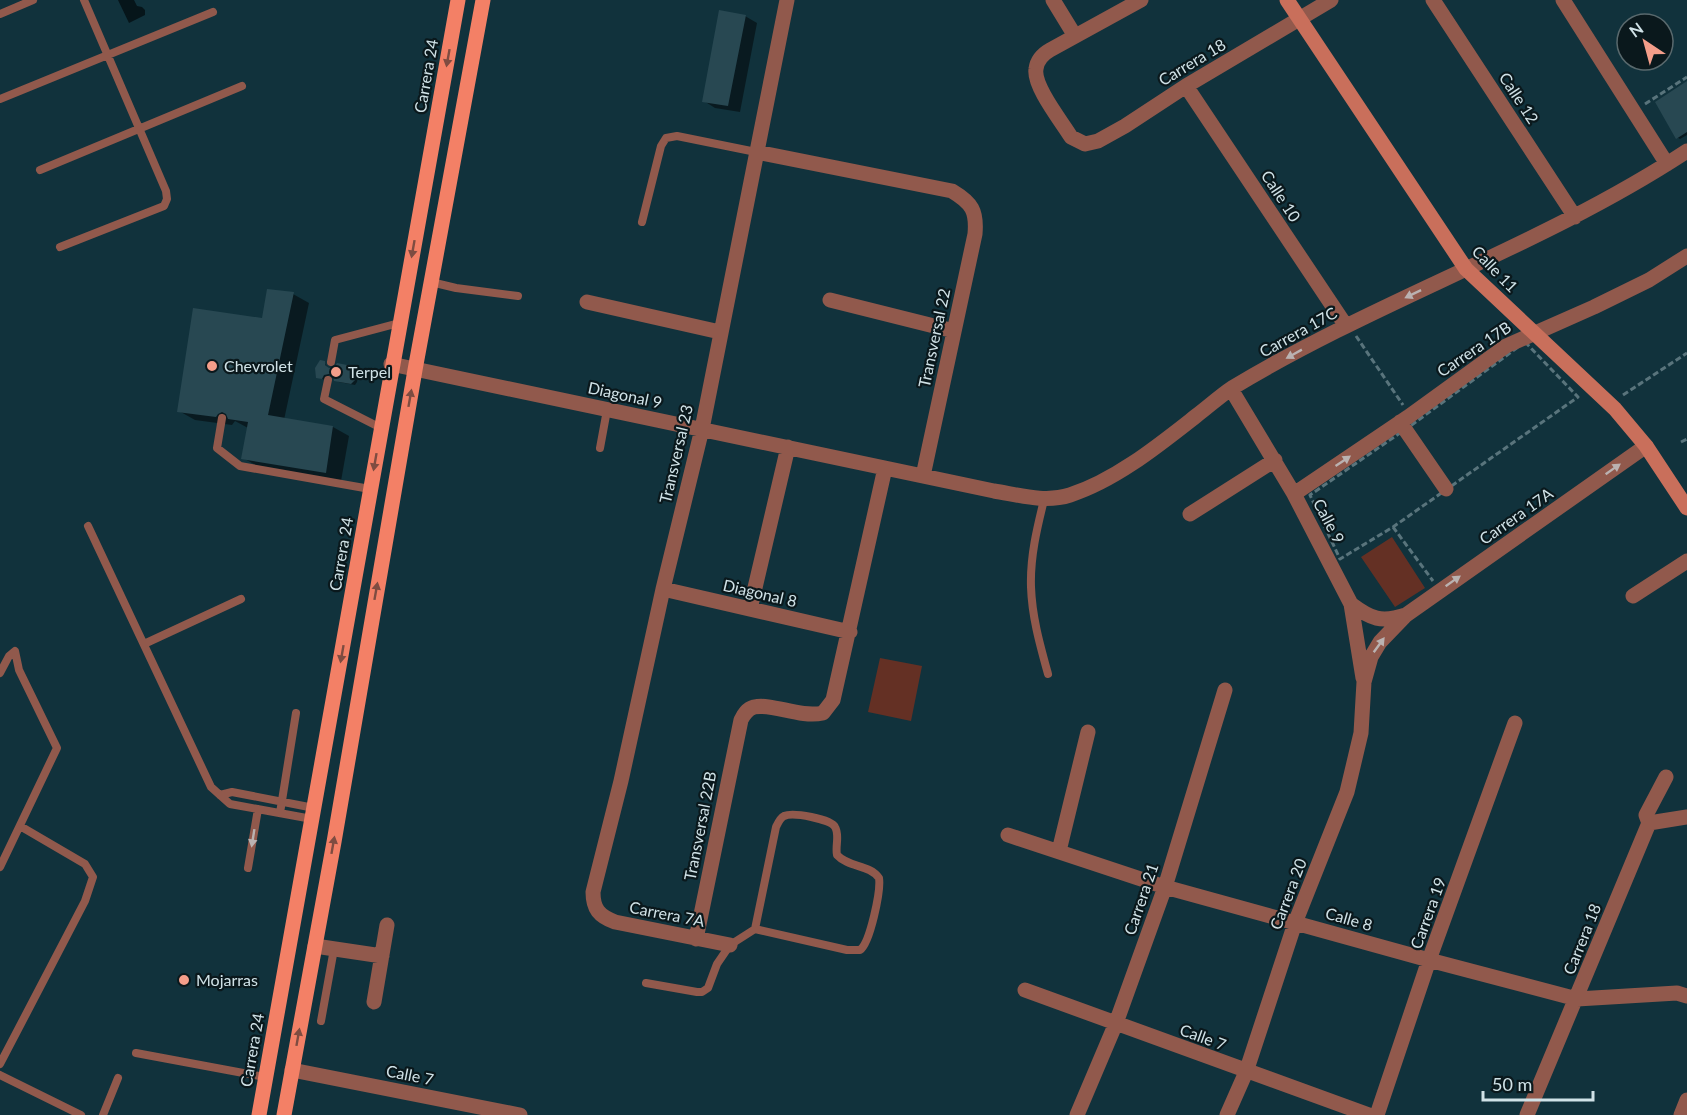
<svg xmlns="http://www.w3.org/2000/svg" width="1687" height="1115" viewBox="0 0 1687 1115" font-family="Lato,sans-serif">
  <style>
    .green { fill: #643024 }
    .water { fill: #06151a }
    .shadow { fill: #0007 }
    .building { fill: #284852 }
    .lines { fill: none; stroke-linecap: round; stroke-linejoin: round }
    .path { stroke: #59747c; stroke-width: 3; stroke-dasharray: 6 3; stroke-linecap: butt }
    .lane { stroke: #91594c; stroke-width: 8 }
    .street { stroke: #91594c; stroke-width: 15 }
    .secondary { stroke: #c96f5b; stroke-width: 15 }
    .primary { stroke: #f38066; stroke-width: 15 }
    .oneway { fill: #7e4c41 }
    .oneway2 { fill: #bab2b1 }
    .poi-dot { fill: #f49e8a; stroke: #0a181c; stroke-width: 2 }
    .labels { text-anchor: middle; stroke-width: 4.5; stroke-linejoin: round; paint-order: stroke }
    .street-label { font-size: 16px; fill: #d0e2e7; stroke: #0a181c }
    .poi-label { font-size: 16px; fill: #d0e2e7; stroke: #0a181c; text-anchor: start }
  </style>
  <rect width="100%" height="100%" fill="#11323c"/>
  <path class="green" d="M 1392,537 L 1425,588 L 1395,607 L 1361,557 Z
    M 880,658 L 922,666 L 911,721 L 868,712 Z"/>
  <path class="water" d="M 118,0 L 134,0 L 137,6 L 142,7 L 145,10 L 145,15 L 129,23 Z"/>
  <path class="shadow" d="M 745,16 L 757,23 L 740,112 L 715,108 L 704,101 Z
    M 1687,83 L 1687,135 L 1680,139 L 1677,137 Z
    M 293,294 L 309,303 L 284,420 L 333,427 L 349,436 L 341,481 L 259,467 L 243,458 L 248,428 L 235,421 L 232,425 L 195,420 L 179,411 L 263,320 Z
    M 324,363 L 330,370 L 356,368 L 359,370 L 357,382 L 355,385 L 339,382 L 332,375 L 329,375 L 325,380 L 317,377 Z"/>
  <path class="building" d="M 719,10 L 746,15 L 728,106 L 702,102 Z
    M 1687,81 L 1687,132 L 1676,139 L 1655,102 Z
    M 267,289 L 294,292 L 268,415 L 333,426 L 326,473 L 241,459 L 248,422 L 228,419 L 226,414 L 222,412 L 218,414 L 216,417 L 177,412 L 193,308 L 262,318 Z
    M 320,360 L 325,361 L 325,365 L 329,368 L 334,368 L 337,363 L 357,367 L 355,380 L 351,384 L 334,381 L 333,376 L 329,374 L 324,375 L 322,379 L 316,378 L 315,368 Z"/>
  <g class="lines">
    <path class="path" d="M 1645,104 L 1687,77
      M 1356,336 L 1403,405
      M 1525,342 L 1578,397 L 1393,527 L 1340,559 L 1310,495 L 1413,424 Z
      M 1623,395 L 1687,353
      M 1681,442 L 1687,439
      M 1393,527 L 1433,581"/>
    <path class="lane" d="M 0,14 L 33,0
      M 0,99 L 213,12
      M 40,170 L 242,86
      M 642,222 L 661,146 L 666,138 L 677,136 L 756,152
      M 60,247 L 164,206 L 167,199 L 166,191 L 84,0
      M 431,282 L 456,288 L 518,296
      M 331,362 L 335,340 L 399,323
      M 328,380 L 324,399 L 381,428
      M 222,418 L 217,448 L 240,466 L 370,489
      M 600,448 L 607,410
      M 1044,500 C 1037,528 1030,557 1031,587 C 1032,617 1040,645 1048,674
      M 88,526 L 211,787 L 230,804 L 312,819
      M 144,644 L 241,599
      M 0,673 L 9,656 L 15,651 L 19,670 L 57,748 L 0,867
      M 220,795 L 232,792 L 314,808
      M 280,813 L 296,713
      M 248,868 L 258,809
      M 646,983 L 697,992 L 702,992 L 708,988 L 717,964 L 730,945 L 755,929 L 847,950 L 860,950 C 870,943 881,891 879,878 C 869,864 849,868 837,855 C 835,846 840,835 835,827 C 831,819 793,812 784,816 C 780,818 778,823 776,827 L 755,929
      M 321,1021 L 334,949
      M 136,1053 L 265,1077
      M 0,1064 L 85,901 L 93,877 L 85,864 L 20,826
      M 0,1075 L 81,1115
      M 103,1115 L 118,1078"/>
    <path class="street" d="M 1053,0 L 1075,36
      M 1141,0 L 1050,50 C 1043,54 1037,60 1036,69 C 1033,86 1062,122 1071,137 L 1085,144 L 1098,141 L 1125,126 L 1186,86 L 1331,0
      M 1433,0 L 1575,217
      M 1563,0 L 1667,164
      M 1186,86 L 1346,326
      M 756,152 L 952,191 C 972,203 977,211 975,234 L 923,476
      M 830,300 L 954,331
      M 587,302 L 720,332
      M 391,364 L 994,491 C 1019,495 1045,503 1070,495 C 1116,480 1159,445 1196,416 C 1208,407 1220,396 1232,388 C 1379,299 1544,245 1687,151
      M 1231,389 L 1294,494 L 1351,604 L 1363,678
      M 1400,422 L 1446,489
      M 1294,494 L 1408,417 L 1506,346 L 1594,307 L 1649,280 L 1687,256
      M 1190,514 L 1275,460
      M 663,589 L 850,632
      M 1633,596 L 1687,561
      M 1351,604 C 1371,619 1381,623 1406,615
      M 750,609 L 788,447
      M 1649,823 L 1687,817
      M 1008,835 L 1165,887 L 1429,960 L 1577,999 L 1677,993 L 1687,996
      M 1059,851 L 1088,732
      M 696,939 L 741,720 C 744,714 747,709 754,707 C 773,703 799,718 823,713 L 833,700 L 885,468
      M 730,945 L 615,922 C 599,916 593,909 593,892 L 621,781 L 663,589 L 702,429 L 787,0
      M 315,946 L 382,956
      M 1025,990 L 1369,1115
      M 374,1002 L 387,925
      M 292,1070 L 520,1115
      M 1077,1115 L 1116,1023 L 1165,887 L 1225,690
      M 1227,1115 L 1246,1072 L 1295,923 L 1347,792 L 1361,733 L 1364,682 L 1371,657 L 1380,642 L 1406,615 L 1646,446
      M 1377,1115 L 1429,960 L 1515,723
      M 1527,1115 L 1649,823 L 1646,815 L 1666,777
      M 1681,1115 L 1687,1100"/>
    <path class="secondary" d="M 1287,0 L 1466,269 L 1615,409 L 1646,446 L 1687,508"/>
    <path class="primary" d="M 259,1115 C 325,743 390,371 458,0
      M 284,1115 L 334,842 L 415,370 L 483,0"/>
  </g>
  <defs><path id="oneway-solid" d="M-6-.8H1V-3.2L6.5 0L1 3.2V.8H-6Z" transform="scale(1.5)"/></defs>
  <g class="oneway">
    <use href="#oneway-solid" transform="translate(448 58) rotate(100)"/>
    <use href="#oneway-solid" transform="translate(413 249) rotate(100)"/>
    <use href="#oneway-solid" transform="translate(410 398) rotate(-80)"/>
    <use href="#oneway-solid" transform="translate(375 462) rotate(100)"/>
    <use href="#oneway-solid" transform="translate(376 591) rotate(-80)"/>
    <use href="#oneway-solid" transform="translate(342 654) rotate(100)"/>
    <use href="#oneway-solid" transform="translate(333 845) rotate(-80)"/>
    <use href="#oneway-solid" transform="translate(298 1037) rotate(-80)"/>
  </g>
  <g class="oneway2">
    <use href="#oneway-solid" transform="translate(1413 294) rotate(154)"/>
    <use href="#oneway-solid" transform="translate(1294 354) rotate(151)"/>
    <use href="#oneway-solid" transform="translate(1343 461) rotate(-34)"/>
    <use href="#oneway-solid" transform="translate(1613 469) rotate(-35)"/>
    <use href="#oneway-solid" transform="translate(1453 581) rotate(-35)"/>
    <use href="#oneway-solid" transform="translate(1379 645) rotate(-54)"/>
    <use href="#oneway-solid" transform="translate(253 838) rotate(99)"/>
  </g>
  <g class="poi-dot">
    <circle cx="212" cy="366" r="6"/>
    <circle cx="336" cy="372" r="6"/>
    <circle cx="184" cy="980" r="6"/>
  </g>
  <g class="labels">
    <g class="street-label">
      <text transform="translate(1192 62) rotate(-31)" y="6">Carrera 18</text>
      <text transform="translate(426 76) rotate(-80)" y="6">Carrera 24</text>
      <text transform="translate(1519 98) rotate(57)" y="6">Calle 12</text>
      <text transform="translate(1281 196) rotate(57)" y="6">Calle 10</text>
      <text transform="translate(1495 269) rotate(46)" y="6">Calle 11</text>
      <text transform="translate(1298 332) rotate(-29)" y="6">Carrera 17C</text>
      <text transform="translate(934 338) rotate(-78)" y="6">Transversal 22</text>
      <text transform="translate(1474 349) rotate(-34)" y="6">Carrera 17B</text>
      <text transform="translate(625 395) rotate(12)" y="6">Diagonal 9</text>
      <text transform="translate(676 454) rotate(-77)" y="6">Transversal 23</text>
      <text transform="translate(1516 516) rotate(-35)" y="6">Carrera 17A</text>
      <text transform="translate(1329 521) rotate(62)" y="6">Calle 9</text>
      <text transform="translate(341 554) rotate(-80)" y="6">Carrera 24</text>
      <text transform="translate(760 593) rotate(13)" y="6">Diagonal 8</text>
      <text transform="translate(700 826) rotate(-79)" y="6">Transversal 22B</text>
      <text transform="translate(1288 894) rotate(-69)" y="6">Carrera 20</text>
      <text transform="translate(1141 899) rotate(-71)" y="6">Carrera 21</text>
      <text transform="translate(1428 913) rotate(-70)" y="6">Carrera 19</text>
      <text transform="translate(667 914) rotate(11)" y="6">Carrera 7A</text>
      <text transform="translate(1349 919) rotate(16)" y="6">Calle 8</text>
      <text transform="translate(1582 939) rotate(-68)" y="6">Carrera 18</text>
      <text transform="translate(1203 1037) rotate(20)" y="6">Calle 7</text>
      <text transform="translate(252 1050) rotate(-80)" y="6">Carrera 24</text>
      <text transform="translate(410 1075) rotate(11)" y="6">Calle 7</text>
    </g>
    <g class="poi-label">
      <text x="224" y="372">Chevrolet</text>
      <text x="348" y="378">Terpel</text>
      <text x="196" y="986">Mojarras</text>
    </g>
  </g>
  <g transform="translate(1645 42) rotate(324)"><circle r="28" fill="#0a181c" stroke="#59696d" stroke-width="1.5"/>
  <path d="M0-4.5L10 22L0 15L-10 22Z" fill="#f49e8a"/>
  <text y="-9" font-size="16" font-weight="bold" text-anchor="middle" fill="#d0e2e7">N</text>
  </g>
  <path d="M1483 1091v9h110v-9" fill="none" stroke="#d0e2e7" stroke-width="3"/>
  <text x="1492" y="1091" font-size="18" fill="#d0e2e7" stroke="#0a181c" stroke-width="4.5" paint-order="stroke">50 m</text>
</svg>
